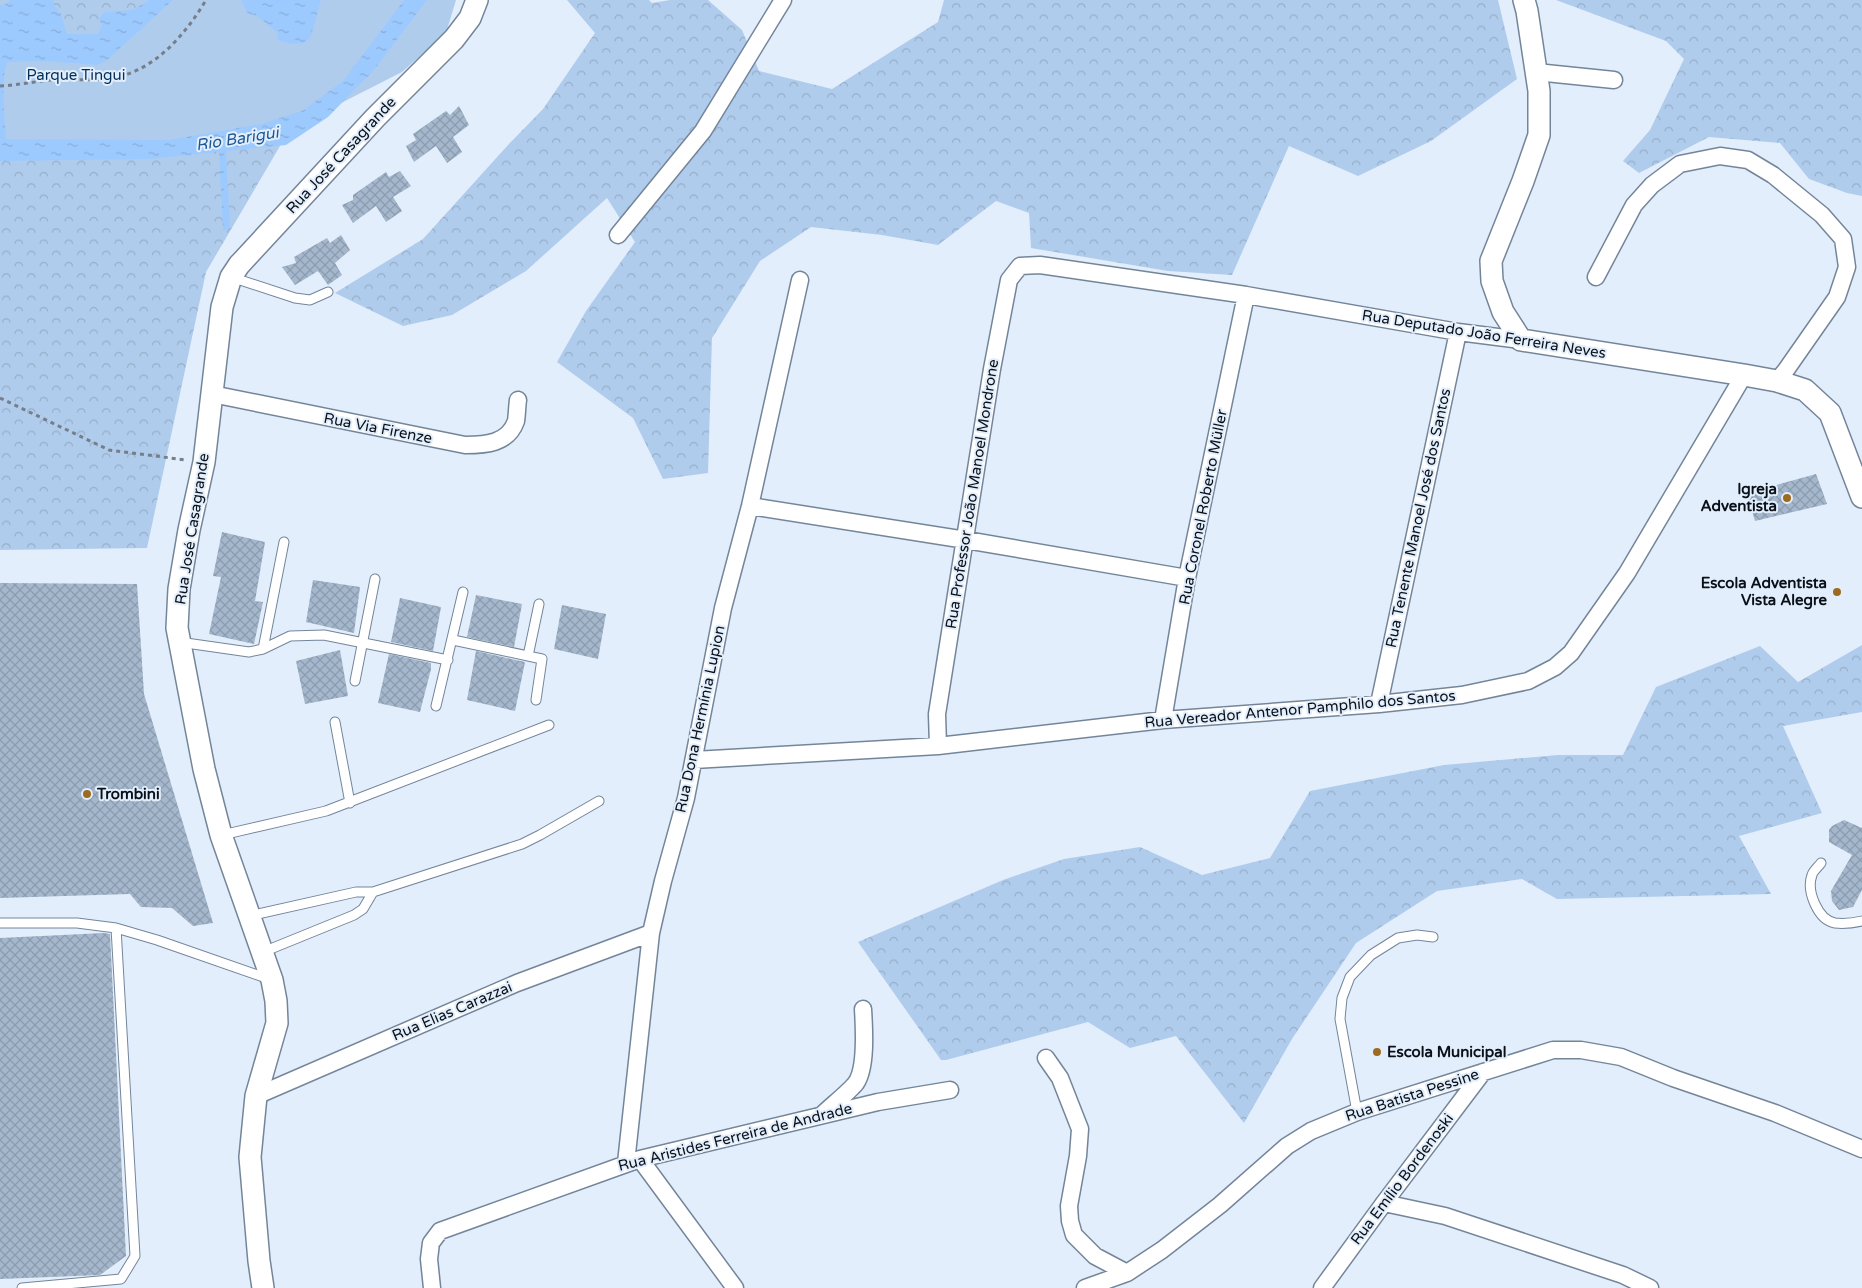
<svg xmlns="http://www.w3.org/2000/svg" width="1862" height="1288" viewBox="0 0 1862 1288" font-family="'Varela Round',sans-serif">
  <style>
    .green { fill: #b0ccec }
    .forest { fill: url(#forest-crowns) }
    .water { fill: url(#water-ripples) }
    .building { fill: url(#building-cross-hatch) }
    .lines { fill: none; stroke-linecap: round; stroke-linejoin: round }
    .service-casing { stroke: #74859a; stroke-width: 11 }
    .minor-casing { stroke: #74859a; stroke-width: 19 }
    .tertiary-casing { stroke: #74859a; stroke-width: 24 }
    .path { stroke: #757e89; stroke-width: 3; stroke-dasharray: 4 4; stroke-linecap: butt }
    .service { stroke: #fff; stroke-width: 9 }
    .minor { stroke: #fff; stroke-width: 16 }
    .tertiary { stroke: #fff; stroke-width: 21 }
    .poi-dot { fill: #9d6b20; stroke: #e2eefc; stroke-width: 2 }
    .labels { text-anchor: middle; stroke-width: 4; stroke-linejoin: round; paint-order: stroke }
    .park-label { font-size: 15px; fill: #002f5c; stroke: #e2eefc }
    .street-label { font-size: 15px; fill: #0a1018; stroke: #e2eefc }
    .poi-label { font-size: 15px; font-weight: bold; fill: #0a1018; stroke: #e2eefc; text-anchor: end }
    .water-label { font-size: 16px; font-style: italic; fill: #1b5795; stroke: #e2eefc }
  </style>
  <defs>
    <pattern id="forest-crowns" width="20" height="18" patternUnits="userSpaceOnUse" patternTransform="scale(1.25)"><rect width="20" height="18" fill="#b0ccec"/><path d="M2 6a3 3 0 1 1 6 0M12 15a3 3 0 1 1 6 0" fill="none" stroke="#96aeca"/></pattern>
    <pattern id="water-ripples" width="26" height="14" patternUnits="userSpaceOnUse" patternTransform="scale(1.25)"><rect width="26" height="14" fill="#9dcafe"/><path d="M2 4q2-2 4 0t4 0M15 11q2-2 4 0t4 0" fill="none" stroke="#86acd9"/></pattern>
    <pattern id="building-cross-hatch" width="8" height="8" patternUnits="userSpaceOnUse" patternTransform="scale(1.25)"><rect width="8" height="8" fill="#a4b7cc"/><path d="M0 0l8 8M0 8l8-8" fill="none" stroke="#8c9cae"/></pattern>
  </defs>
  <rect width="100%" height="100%" fill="#e2eefc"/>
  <path class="green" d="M 0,0 L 456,0 L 446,33 L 402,72 L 290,129 L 172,148 L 0,151 Z"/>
  <path class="forest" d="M 54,0 L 149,0 L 133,10 L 105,12 L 98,34 L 67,34 L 61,14 L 54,5 Z
    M 567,0 L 649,0 L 652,3 L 670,0 L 708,0 L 742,30 L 759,71 L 832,89 L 938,22 L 944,0 L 1498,0 L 1517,79 L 1431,141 L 1358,176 L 1289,146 L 1232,275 L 1168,271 L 1031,248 L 1029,213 L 996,201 L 938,245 L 882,235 L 811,227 L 760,261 L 712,338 L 708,473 L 663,479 L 633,418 L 557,362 L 586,311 L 635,242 L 607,198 L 526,271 L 452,315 L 403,326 L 335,293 L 423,239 L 508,145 L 543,109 L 595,33 Z
    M 1556,0 L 1862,0 L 1862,196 L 1847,193 L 1809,179 L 1780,143 L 1709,137 L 1639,173 L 1623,161 L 1650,130 L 1684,59 L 1666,41 Z
    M 290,129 L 206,272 L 147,548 L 0,550 L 0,154 L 172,148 Z
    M 1862,645 L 1862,712 L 1783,726 L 1822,813 L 1739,836 L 1771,894 L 1557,899 L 1522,879 L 1437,891 L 1356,943 L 1292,1039 L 1244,1123 L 1176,1036 L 1130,1048 L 1088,1022 L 946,1060 L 941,1060 L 858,942 L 1003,880 L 1064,859 L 1140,847 L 1202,875 L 1270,858 L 1310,791 L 1444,765 L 1558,755 L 1623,755 L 1656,687 L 1760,646 L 1798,682 Z"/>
  <path class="water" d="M 11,0 L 54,0 L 54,5 L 61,14 L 67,34 L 98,34 L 102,25 L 98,18 L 105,12 L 133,10 L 149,0 L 173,0 L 106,61 L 97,65 L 45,61 L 8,62 C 0,74 5,122 6,139 L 169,140 L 261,124 L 302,111 L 343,81 L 404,0 L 427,0 L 374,70 L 328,117 L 286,145 L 226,151 L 230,228 L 223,231 L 219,152 L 149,159 L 0,161 L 0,5 L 4,5 Z
    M 241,0 L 321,0 L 311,36 L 305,43 L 291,44 L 277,40 L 278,33 L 257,16 L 247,13 Z"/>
  <path class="building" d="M 459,106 L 469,125 L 453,137 L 462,152 L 447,163 L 436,146 L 414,162 L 406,146 L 416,140 L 413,134 L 446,111 L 450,115 Z
    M 400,171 L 411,186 L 393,197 L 402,211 L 386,222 L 376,206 L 353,223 L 342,205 L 353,200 L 353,195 L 386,172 L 389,177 Z
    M 341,235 L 350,250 L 335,263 L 342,275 L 328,285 L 318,271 L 295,285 L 282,267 L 296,263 L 294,257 L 327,238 L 330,243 Z
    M 1816,474 L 1827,504 L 1755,521 L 1747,493 Z
    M 222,532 L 265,542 L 255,601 L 263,602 L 254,644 L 209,634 L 221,577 L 213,576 Z
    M 313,580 L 360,587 L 354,633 L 306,622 Z
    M 0,583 L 137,584 L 144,694 L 213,923 L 193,926 L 172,908 L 141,907 L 130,894 L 0,898 Z
    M 476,595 L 522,604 L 514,647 L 467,637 Z
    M 400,598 L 441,607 L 433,651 L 391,642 Z
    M 562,605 L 606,614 L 598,659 L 554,649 Z
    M 340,650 L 348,696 L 305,704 L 296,661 Z
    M 476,651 L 525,662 L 515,711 L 467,700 Z
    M 389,654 L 431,663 L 431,669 L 420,712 L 378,703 Z
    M 1844,820 L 1862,828 L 1862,890 L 1853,907 L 1839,910 L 1832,901 L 1831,891 L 1852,855 L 1829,842 L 1829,830 L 1832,826 Z
    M 104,933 L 110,934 L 126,1256 L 100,1275 L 0,1279 L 0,938 Z"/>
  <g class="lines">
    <defs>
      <path id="service" d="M 231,277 L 295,298 L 310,300 L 328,292
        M 453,640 L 542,659 L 536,700
        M 179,642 L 249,652 L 263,649 L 290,636 L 324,635 L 448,660
        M 263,649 L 284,542
        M 528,656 L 539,604
        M 355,681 L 375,579
        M 436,706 L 463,592
        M 335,722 L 350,803
        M 222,835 L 326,811 L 549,725
        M 1821,863 C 1818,867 1813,871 1812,875 C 1806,891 1818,920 1835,923 C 1844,924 1853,923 1862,921
        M 249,916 L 356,892 L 373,892 L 522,844 L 540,835 L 599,801
        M 0,923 L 77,923 L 116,928 L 157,940 L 269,979
        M 263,952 L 354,915 L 363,909 L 373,892
        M 1357,1112 L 1340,1019 L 1342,998 L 1350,977 L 1371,955 L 1398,938 L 1417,935 L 1433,937
        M 22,1288 L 121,1279 L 135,1256 L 116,928"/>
      <path id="minor" d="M 1536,72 L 1614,80
        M 618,235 L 703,131 L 783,0
        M 1596,277 L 1634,205 L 1652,185 L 1680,164 L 1720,156 L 1748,160 L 1773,175 L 1822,215 L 1843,239 L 1847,267 L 1837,297 L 1786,370 L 1777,381
        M 212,394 L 465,445 C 485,445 508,444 516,421 C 517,415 517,407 518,400
        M 750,506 L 966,540 L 1187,578
        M 1379,704 L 1458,332
        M 1163,720 L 1187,578 L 1246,295
        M 938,746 L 937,714 L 992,369 L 1009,280 L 1020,266 L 1040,265 L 1246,295 L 1458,332 L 1521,340
        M 694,760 L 938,746 L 1163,720 L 1379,704 L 1462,695 L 1528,681 L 1555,667 L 1571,653 L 1627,573 L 1744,375
        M 1046,1058 L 1060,1078 L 1080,1129 L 1078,1156 L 1069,1206 L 1070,1221 L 1074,1235 L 1095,1256 L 1127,1273
        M 256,1096 L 517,983 L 651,933
        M 822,1115 C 831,1106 849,1092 856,1083 C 867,1067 864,1027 863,1009
        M 640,1159 L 735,1288
        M 626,1163 L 651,933 L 663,881 L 686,798 L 723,608 L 750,506 L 800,280
        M 1384,1203 L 1445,1216 L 1623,1275 L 1650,1288
        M 432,1288 L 429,1259 L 431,1243 L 440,1231 L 640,1159 L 878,1102 L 950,1090
        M 1085,1288 L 1127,1273 L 1162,1250 L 1220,1205 L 1287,1146 L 1311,1131 L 1357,1112 L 1553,1050 L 1581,1050 L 1621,1057 L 1673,1078 L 1775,1113 L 1862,1149
        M 1322,1288 L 1384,1203 L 1483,1072"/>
      <path id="tertiary" d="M 1524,0 L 1527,11 L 1539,91 L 1539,135 L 1523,181 L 1491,261 L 1492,281 L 1503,312 L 1521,340 L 1744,375 L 1777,381 L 1805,390 L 1830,413 L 1862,497
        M 263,1288 L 259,1261 L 250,1157 L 256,1096 L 277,1023 L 276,1001 L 272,980 L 221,835 L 204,769 L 177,628 L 179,589 L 189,530 L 204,462 L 222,307 L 231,277 L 239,265 L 375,118 L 454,39 L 470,18 L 477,0"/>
    </defs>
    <use href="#service" class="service-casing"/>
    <use href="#minor" class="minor-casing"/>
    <use href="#tertiary" class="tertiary-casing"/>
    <path class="path" d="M 0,86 C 17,85 33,82 50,80 C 70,79 91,81 111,78 C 154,72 185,35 206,0
      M 0,398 L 109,450 L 186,460"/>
    <use href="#service" class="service"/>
    <use href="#minor" class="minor"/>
    <use href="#tertiary" class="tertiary"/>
  </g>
  <g class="poi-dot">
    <circle cx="1787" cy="498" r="5"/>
    <circle cx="1837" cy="592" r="5"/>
    <circle cx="87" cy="794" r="5"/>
    <circle cx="1377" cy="1052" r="5"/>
  </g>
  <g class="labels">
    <g class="park-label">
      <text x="76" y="80">Parque Tingui</text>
    </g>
    <g class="street-label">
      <text transform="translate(341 155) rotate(-47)" y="5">Rua José Casagrande</text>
      <text transform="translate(1484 334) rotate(9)" y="5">Rua Deputado João Ferreira Neves</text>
      <text transform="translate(378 428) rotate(11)" y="5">Rua Via Firenze</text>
      <text transform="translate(972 494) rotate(-81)" y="5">Rua Professor João Manoel Mondrone</text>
      <text transform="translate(1203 507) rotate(-79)" y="5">Rua Coronel Roberto Müller</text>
      <text transform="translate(1418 518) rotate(-78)" y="5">Rua Tenente Manoel José dos Santos</text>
      <text transform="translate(192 529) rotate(-81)" y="5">Rua José Casagrande</text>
      <text transform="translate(1300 709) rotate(-5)" y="5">Rua Vereador Antenor Pamphilo dos Santos</text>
      <text transform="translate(700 719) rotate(-78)" y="5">Rua Dona Hermínia Lupion</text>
      <text transform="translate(452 1011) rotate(-23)" y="5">Rua Elias Carazzai</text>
      <text transform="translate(1412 1095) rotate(-18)" y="5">Rua Batista Pessine</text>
      <text transform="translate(735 1137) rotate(-14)" y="5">Rua Aristides Ferreira de Andrade</text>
      <text transform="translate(1402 1179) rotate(-53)" y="5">Rua Emílio Bordenoski</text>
    </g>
    <g class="poi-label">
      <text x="1777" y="494">Igreja<tspan x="1777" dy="17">Adventista</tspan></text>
      <text x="1827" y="588">Escola Adventista<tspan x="1827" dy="17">Vista Alegre</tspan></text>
      <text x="97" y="799" text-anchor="start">Trombini</text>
      <text x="1387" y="1057" text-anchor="start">Escola Municipal</text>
    </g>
    <g class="water-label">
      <text transform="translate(237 138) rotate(-9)" y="6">Rio Barigui</text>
    </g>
  </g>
</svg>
